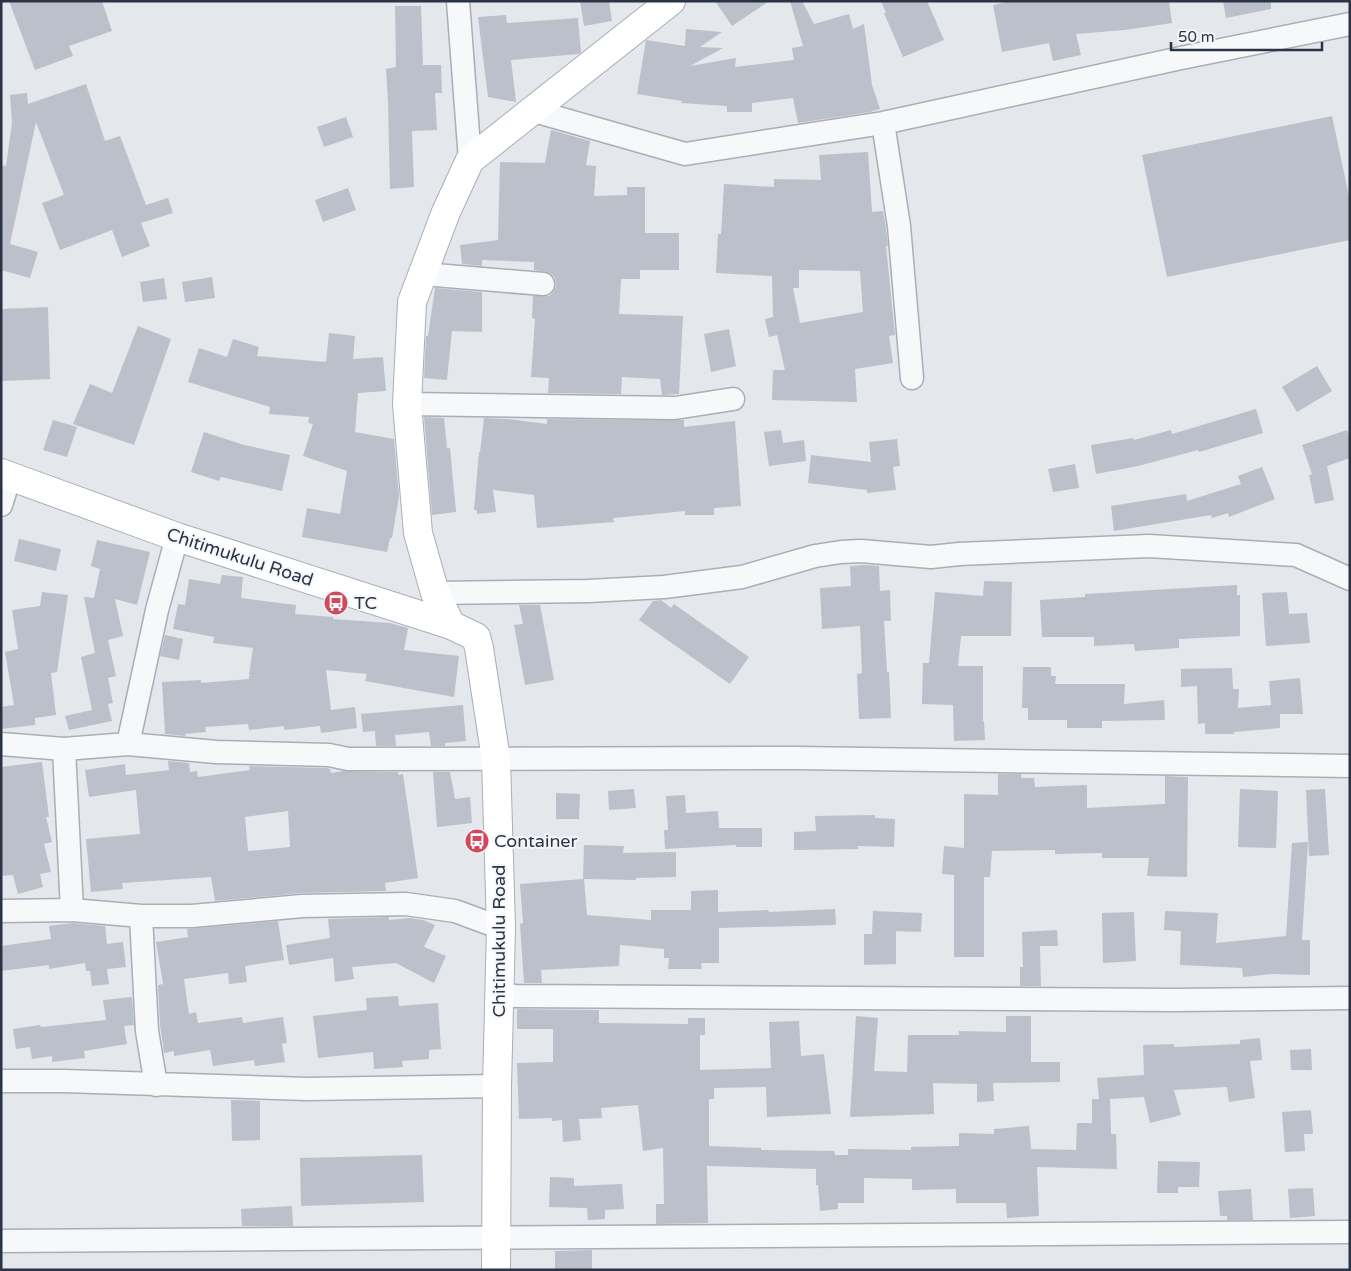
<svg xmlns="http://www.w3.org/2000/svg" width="1351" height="1271" viewBox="0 0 1351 1271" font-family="'Varela Round',sans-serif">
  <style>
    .building { fill: #bbc0ca; fill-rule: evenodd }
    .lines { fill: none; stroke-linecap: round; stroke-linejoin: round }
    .street-casing { stroke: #a9aeb7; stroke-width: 25 }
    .secondary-casing { stroke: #a9aeb7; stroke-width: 30 }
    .street { stroke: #f7f8fa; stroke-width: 22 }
    .secondary { stroke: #fff; stroke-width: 28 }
    .labels { text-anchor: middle; stroke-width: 4; stroke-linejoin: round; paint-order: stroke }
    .street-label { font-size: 18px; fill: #2b3445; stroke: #f4f6f9 }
    .poi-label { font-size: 18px; fill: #2b3445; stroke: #f4f6f9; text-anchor: start }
  </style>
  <rect width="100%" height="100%" fill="#e4e7ec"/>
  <path class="building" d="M 9,1 L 102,1 L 112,31 L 69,46 L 73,56 L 35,70 Z
    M 580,1 L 609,1 L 612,21 L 584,26 Z
    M 715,1 L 769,1 L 732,26 Z
    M 790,1 L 802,1 L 814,24 L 849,14 L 853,29 L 864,24 L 872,85 L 880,109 L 870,112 L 798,123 L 793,98 L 752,103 L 752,112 L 727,112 L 727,106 L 681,103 L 682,101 L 637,94 L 646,40 L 685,46 L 686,29 L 722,32 L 700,47 L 723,48 L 690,66 L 736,58 L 735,67 L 794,60 L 792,48 L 803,46 Z
    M 881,1 L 927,1 L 944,40 L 903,57 L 884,13 L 886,13 Z
    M 1010,1 L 1169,1 L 1172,23 L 1125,30 L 1076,34 L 1081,55 L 1053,61 L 1049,43 L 1002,52 L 993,5 Z
    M 1223,1 L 1271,1 L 1271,9 L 1226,18 Z
    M 395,6 L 421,6 L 423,65 L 441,65 L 442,93 L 435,93 L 437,130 L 412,131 L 414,187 L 390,189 L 388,102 L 386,69 L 396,67 Z
    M 506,15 L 507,23 L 578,18 L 581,53 L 578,54 L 511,60 L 516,102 L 488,97 L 478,17 Z
    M 86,84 L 105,141 L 120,136 L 146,205 L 168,198 L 173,213 L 141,223 L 150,246 L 122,257 L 112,230 L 60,250 L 42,203 L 64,195 L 36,122 L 10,244 L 38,252 L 30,278 L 1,270 L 1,165 L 6,166 L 12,123 L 10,95 L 27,93 L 28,104 Z
    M 1332,116 L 1350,201 L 1350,240 L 1167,277 L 1142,155 Z
    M 346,117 L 353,137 L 324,147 L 317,127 Z
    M 551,130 L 590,141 L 586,165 L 596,166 L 594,196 L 627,195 L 627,187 L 645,187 L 645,233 L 679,233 L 679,270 L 640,270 L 640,279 L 621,279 L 619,314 L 683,316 L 679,394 L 662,395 L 660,379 L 622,377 L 621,394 L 548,393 L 549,378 L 531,377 L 535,319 L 532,318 L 533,296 L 549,296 L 554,291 L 556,286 L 555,278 L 550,273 L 534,270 L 534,262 L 482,260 L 482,266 L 462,264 L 460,245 L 498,240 L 500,162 L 545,163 Z
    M 868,152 L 872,212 L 883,211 L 886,228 L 888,246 L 886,246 L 895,335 L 889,336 L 893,363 L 855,369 L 857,402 L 772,400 L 773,370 L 785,370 L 777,335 L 769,337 L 765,319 L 773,317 L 772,276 L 716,273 L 718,234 L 721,234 L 724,184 L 774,187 L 774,179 L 821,180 L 819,155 ZM 799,270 L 860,271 L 863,312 L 800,323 L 793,288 L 799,288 Z
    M 348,188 L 356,210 L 323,222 L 315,200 Z
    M 212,277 L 215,298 L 185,302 L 182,282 Z
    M 164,278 L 167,299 L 143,302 L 140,282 Z
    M 435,288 L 482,292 L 482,332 L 452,331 L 447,380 L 424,378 L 426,336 L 428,336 Z
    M 48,307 L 50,379 L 1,381 L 1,309 Z
    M 138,326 L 171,339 L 134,445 L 73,424 L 90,384 L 112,393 Z
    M 729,329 L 736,366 L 711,372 L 704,334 Z
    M 329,333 L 355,336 L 353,359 L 383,357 L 386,391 L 358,393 L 355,432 L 394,439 L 399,496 L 392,538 L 390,538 L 387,552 L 302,537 L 307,508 L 340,514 L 347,471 L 303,456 L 313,424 L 308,423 L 309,417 L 269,414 L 270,407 L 188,382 L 199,348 L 227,357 L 233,339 L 259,347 L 257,356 L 326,362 Z
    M 1317,366 L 1332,391 L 1297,412 L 1282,387 Z
    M 1256,409 L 1263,433 L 1199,452 L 1198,450 L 1138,466 L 1096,474 L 1091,445 L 1133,438 L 1134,440 L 1171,430 L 1172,434 Z
    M 424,417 L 444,418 L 447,448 L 450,448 L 456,512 L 432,515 Z
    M 484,418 L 508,419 L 547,424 L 547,419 L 684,420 L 684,427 L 735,421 L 741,506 L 714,508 L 714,515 L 685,515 L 685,511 L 613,518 L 614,522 L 537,528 L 534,495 L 493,490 L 496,512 L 477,514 L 477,510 L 474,510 L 479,452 L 480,452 Z
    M 53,420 L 77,427 L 67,457 L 43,450 Z
    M 781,430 L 783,443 L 804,440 L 806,461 L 769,466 L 764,432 Z
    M 1347,430 L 1350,438 L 1350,458 L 1327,466 L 1334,500 L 1315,504 L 1309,475 L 1312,474 L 1302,445 Z
    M 204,432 L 244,445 L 290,455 L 282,491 L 221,477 L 219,481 L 191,472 Z
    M 897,439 L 900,466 L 893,467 L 896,490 L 867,493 L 867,490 L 808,483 L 811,455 L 871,462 L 869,442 Z
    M 1075,464 L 1079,488 L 1053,492 L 1048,469 Z
    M 1262,467 L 1275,499 L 1229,517 L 1228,513 L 1212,518 L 1211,515 L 1114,531 L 1111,506 L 1186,494 L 1187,501 L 1241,484 L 1238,476 Z
    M 19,539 L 61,549 L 56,571 L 14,561 Z
    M 97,540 L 150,552 L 137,605 L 115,599 L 123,636 L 108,640 L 116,676 L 108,678 L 113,703 L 108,704 L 112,721 L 69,730 L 65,716 L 92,710 L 81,657 L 95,653 L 84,597 L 94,598 L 100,569 L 91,566 Z
    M 865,565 L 879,566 L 880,591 L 890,590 L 891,621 L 884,621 L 887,672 L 889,672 L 891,718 L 859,719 L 857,674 L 862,673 L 860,626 L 822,629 L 820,588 L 851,586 L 850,566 Z
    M 222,575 L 243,577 L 241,598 L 296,605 L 295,614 L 333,617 L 333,619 L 390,623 L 408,628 L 404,650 L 459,656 L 454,697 L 365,681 L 367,674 L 326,670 L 331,710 L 355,707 L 357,728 L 321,733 L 320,726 L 284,730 L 284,726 L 249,730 L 248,724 L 205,727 L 206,732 L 185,734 L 186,736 L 165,734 L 162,682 L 201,680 L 201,683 L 249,679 L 249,676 L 252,676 L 249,675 L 253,648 L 213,643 L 214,637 L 173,629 L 178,604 L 185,605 L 189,579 L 220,584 Z
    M 984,581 L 1012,582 L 1011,636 L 961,636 L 958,666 L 983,666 L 983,721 L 984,721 L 985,740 L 954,741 L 953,705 L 922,704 L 923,663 L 929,663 L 935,592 L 983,596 Z
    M 1237,585 L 1237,595 L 1240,595 L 1240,636 L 1179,639 L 1179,648 L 1135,651 L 1134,644 L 1094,646 L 1094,637 L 1042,637 L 1040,600 L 1085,597 L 1085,594 Z
    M 42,592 L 68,595 L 57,672 L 51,673 L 56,715 L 35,718 L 35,725 L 1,729 L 1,707 L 14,705 L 5,652 L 18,649 L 12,610 L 40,606 Z
    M 1287,592 L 1289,614 L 1307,613 L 1310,643 L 1266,646 L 1262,593 Z
    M 661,600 L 671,608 L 674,604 L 749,657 L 730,684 L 639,620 L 653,601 Z
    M 519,605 L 540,605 L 554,680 L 525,685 L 514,625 L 523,624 Z
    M 165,635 L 183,639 L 179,660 L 160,656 Z
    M 1023,667 L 1051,667 L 1051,676 L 1056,676 L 1055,684 L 1125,684 L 1124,704 L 1164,700 L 1165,720 L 1102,721 L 1102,728 L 1067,728 L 1067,720 L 1028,720 L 1028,708 L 1022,708 Z
    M 1232,668 L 1233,689 L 1239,689 L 1238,708 L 1271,705 L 1269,681 L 1300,678 L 1303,714 L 1280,714 L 1280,728 L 1234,732 L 1234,734 L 1205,734 L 1205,723 L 1198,724 L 1197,686 L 1181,687 L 1181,669 Z
    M 463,705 L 466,741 L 445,743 L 445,746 L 431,746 L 429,732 L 395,735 L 396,746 L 376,746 L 375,731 L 363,732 L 361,714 Z
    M 168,761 L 189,763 L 190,772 L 197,771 L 198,777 L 250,770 L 249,766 L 327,768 L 330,769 L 331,773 L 343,771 L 398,772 L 398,775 L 403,774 L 418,878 L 385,883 L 386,891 L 302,893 L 215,901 L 211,877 L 122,883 L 123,889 L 91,892 L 86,839 L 140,834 L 136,790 L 89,797 L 85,770 L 125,764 L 126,775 L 169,770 ZM 288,811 L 290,847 L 248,851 L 245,817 Z
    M 42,762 L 49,817 L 46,817 L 52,842 L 44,844 L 51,872 L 40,874 L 43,887 L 18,894 L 13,875 L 1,876 L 1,767 Z
    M 433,772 L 450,772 L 455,799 L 470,797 L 472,823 L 437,827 Z
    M 998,774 L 1021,774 L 1021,778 L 1034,778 L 1035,787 L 1087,785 L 1087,808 L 1165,804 L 1165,776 L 1188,777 L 1187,877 L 1147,876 L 1149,858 L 1102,858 L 1102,853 L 1055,854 L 1055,850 L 992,851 L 990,877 L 984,877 L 984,957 L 954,957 L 954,875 L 942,874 L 944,846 L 964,848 L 964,794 L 998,795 Z
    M 634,789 L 636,808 L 609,810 L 608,791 Z
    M 1240,789 L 1278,791 L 1276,848 L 1238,847 Z
    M 1325,789 L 1329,855 L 1309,856 L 1306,790 Z
    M 556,793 L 580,794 L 579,819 L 556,819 Z
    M 685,795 L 686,813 L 718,811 L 719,828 L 762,828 L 762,847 L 736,847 L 736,845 L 665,849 L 664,830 L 668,830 L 666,796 Z
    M 875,815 L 875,818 L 895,819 L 894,847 L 858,846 L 858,849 L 794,850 L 794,832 L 816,831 L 815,816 Z
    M 1308,842 L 1302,940 L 1310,940 L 1310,975 L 1273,974 L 1243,977 L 1242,968 L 1180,965 L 1181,931 L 1164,930 L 1165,911 L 1218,913 L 1216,943 L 1286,936 L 1292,843 Z
    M 584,845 L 624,846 L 623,853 L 676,852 L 676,877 L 636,878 L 636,880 L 584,879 L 587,915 L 651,920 L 651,910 L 691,910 L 691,891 L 718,890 L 718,912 L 768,910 L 769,912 L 835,909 L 836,925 L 719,928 L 719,963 L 701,963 L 702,969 L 668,969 L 669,958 L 664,958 L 664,949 L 620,945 L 619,966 L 541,970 L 542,983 L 524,983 L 520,924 L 523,923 L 520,884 L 583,879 Z
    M 873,911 L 922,913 L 921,932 L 896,931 L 896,964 L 864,965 L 864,934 L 872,934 Z
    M 1134,912 L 1136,961 L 1103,963 L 1102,913 Z
    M 389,917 L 389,920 L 410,918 L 423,920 L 435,925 L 424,947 L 446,956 L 434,983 L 396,963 L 352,967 L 354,979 L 335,982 L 333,958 L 289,965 L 286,945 L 330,938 L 328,919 Z
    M 278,921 L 284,960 L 245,966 L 247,982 L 229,984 L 228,973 L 184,979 L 189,1014 L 196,1012 L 198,1023 L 242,1017 L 243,1023 L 283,1017 L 287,1043 L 282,1044 L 285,1062 L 255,1066 L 254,1060 L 213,1066 L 210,1050 L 174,1056 L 174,1051 L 164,1053 L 160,1025 L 158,985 L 163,984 L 156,942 L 188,937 L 187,929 Z
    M 72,923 L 105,926 L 107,944 L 123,942 L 126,967 L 107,969 L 109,984 L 92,986 L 90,971 L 86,971 L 85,963 L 49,969 L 49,965 L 1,971 L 1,946 L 51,939 L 49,926 Z
    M 1057,930 L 1058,946 L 1040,946 L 1041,986 L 1020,986 L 1020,967 L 1023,967 L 1022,932 Z
    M 398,996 L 399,1006 L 438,1003 L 441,1049 L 429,1050 L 429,1059 L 402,1061 L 403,1067 L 374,1069 L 373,1052 L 318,1058 L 313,1016 L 367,1010 L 366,998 Z
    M 132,997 L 134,1025 L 124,1026 L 127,1044 L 84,1051 L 85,1058 L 52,1062 L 52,1056 L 32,1059 L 30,1047 L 16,1049 L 13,1029 L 40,1025 L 41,1027 L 106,1020 L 103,1000 Z
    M 517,1009 L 599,1010 L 599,1023 L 688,1024 L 688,1018 L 705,1018 L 705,1035 L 700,1035 L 700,1070 L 771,1068 L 769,1022 L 799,1021 L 801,1056 L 824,1054 L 831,1114 L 767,1117 L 766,1087 L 714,1088 L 714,1099 L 709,1099 L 709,1146 L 761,1148 L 761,1150 L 834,1151 L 835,1155 L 848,1155 L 848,1149 L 911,1150 L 911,1147 L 959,1146 L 959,1133 L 994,1134 L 994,1129 L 1029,1126 L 1031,1149 L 1076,1150 L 1077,1123 L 1092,1123 L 1092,1099 L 1099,1099 L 1097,1078 L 1144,1075 L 1143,1045 L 1174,1044 L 1174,1047 L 1240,1044 L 1240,1040 L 1260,1038 L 1262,1060 L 1250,1061 L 1255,1098 L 1229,1102 L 1227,1087 L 1174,1090 L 1181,1115 L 1150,1123 L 1144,1097 L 1110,1099 L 1111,1134 L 1116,1134 L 1117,1169 L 1037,1167 L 1039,1216 L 1007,1218 L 1006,1203 L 956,1203 L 956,1189 L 912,1190 L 912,1179 L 864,1178 L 864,1203 L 838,1203 L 838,1209 L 820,1211 L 818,1185 L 816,1185 L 816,1169 L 707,1166 L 708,1223 L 656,1224 L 656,1204 L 664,1204 L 663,1148 L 643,1151 L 638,1105 L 601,1108 L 602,1118 L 579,1119 L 581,1140 L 563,1142 L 562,1120 L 552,1121 L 552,1118 L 519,1119 L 517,1063 L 553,1062 L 553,1029 L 517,1029 Z
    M 856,1016 L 878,1018 L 874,1071 L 907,1072 L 908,1035 L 959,1035 L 959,1031 L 1006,1032 L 1006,1016 L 1031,1016 L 1031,1062 L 1060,1062 L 1060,1082 L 993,1083 L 994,1101 L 977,1102 L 977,1084 L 933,1083 L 934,1114 L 850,1117 Z
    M 1311,1049 L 1312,1070 L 1291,1070 L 1290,1050 Z
    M 231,1100 L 260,1101 L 260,1140 L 232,1141 Z
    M 1311,1110 L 1313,1134 L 1304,1134 L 1305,1151 L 1285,1152 L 1282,1112 Z
    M 422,1155 L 424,1202 L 301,1206 L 300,1158 Z
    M 1158,1161 L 1200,1162 L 1199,1187 L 1178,1187 L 1178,1193 L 1157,1193 Z
    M 550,1177 L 574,1178 L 574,1186 L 622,1184 L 624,1209 L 605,1210 L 605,1219 L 588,1220 L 587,1208 L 549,1207 Z
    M 1313,1188 L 1315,1216 L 1290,1218 L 1288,1189 Z
    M 1251,1189 L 1253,1220 L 1227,1220 L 1227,1216 L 1220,1216 L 1218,1191 Z
    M 292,1206 L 293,1226 L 242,1226 L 241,1209 Z
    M 592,1250 L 592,1270 L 555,1270 L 555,1251 Z"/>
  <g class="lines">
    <defs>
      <path id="street" d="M 458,1 L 470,160
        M 534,111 L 685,154 L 883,123 L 1181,58 L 1350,24
        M 883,123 L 899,226 L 912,378
        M 423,274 L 543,284
        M 407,404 L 675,408 L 733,399
        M 1,505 L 10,476
        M 435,593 L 588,591 L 664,587 L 742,577 L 815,556 L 841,552 L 861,551 L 931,557 L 959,554 L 1149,546 L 1296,555 L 1350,579
        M 1,744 L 64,749 L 128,744 L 216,752 L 329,755 L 348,759 L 797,758 L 1350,766
        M 128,744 L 157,610 L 177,537
        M 64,749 L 72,910
        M 1,911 L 72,910 L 141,916 L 192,916 L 302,906 L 406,904 L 455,911 L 501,928
        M 141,916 L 147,1031 L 156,1085
        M 499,994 L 515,996 L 1175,1000 L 1350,998
        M 1,1081 L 64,1081 L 307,1089 L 497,1086
        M 1,1241 L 1350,1232"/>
      <path id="secondary" d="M 1,473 L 177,537 L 451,625 L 476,637 L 479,648 L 496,759 L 501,928 L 497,1086 L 496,1270
        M 451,625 L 435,593 L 418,533 L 407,404 L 412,302 L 446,212 L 470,160 L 671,1"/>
    </defs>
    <use href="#street" class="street-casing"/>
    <use href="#secondary" class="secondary-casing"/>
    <use href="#street" class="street"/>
    <use href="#secondary" class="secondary"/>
  </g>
  <defs>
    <symbol id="bus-disc" viewBox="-11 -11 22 22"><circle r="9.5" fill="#d1495b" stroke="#f4f6f9"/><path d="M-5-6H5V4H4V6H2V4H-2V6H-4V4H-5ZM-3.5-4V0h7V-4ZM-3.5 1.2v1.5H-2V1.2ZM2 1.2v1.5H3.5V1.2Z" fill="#fff"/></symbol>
  </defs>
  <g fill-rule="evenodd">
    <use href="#bus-disc" x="322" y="589" width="28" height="28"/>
    <use href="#bus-disc" x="463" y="827" width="28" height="28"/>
  </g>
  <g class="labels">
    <g class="street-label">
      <text transform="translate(240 557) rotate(18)" y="6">Chitimukulu Road</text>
      <text transform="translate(499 941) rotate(-90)" y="6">Chitimukulu Road</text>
    </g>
    <g class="poi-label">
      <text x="354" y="609">TC</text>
      <text x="494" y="847">Container</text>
    </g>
  </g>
  <rect width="1351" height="1271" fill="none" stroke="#2b3445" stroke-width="5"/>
  <path d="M1171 42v8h151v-8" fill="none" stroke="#2b3445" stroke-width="2.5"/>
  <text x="1178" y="42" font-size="15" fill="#2b3445" stroke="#f4f6f9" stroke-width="4" paint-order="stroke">50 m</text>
</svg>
